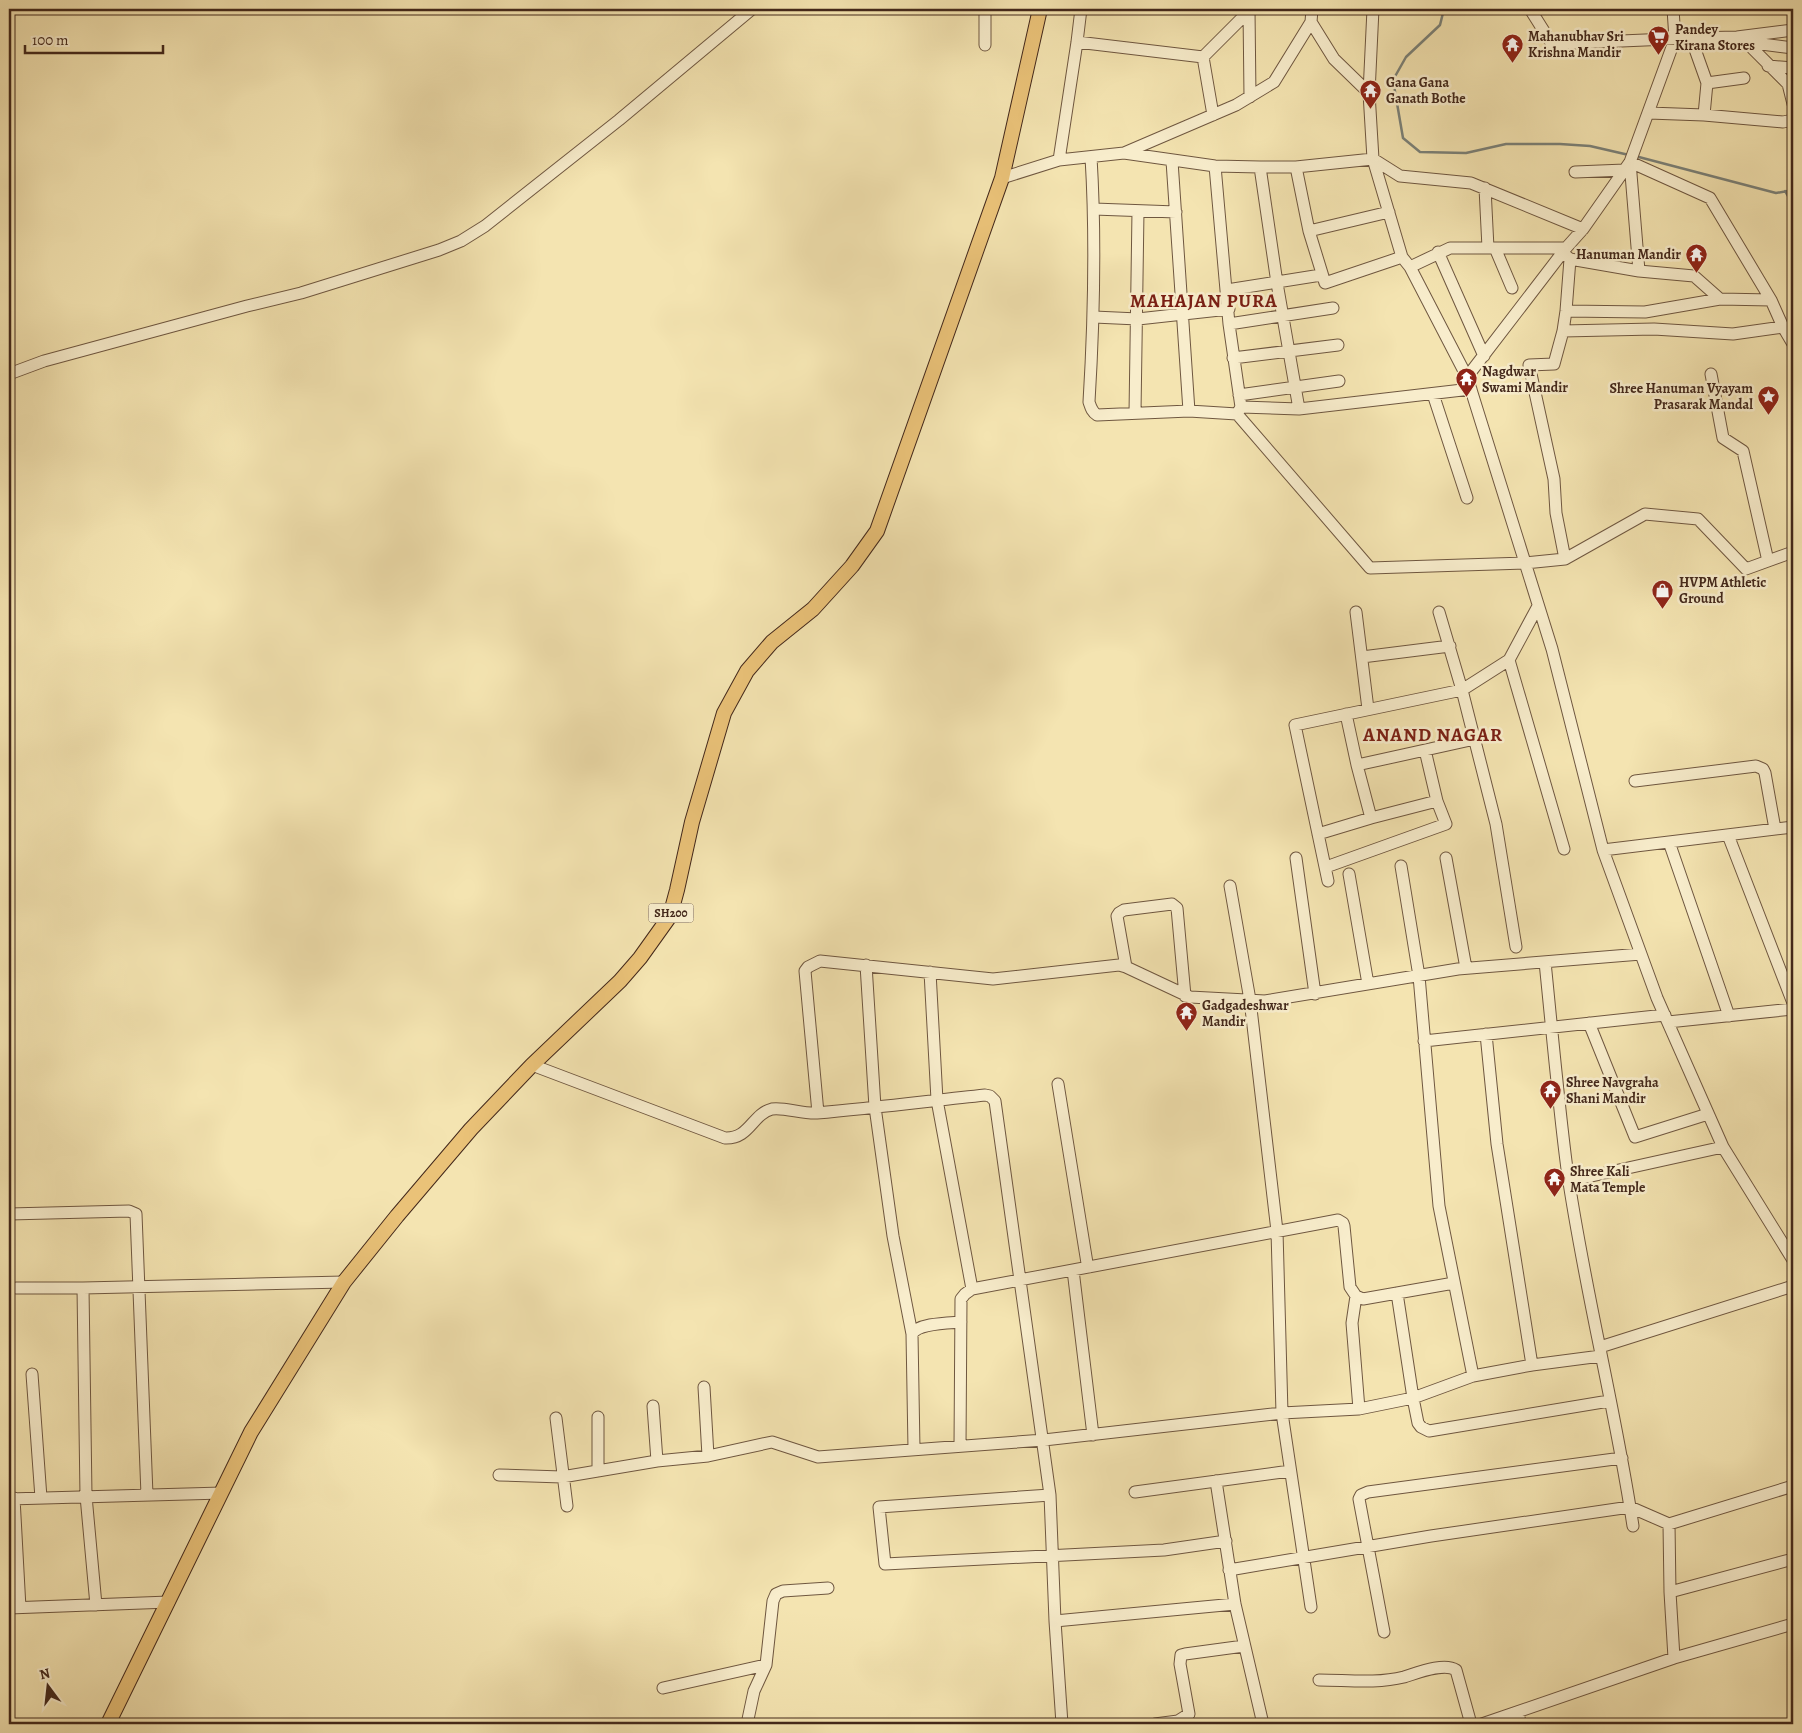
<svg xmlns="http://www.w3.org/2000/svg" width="1802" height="1733" viewBox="0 0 1802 1733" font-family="Alegreya,serif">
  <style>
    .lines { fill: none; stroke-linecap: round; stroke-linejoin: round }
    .stream { stroke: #7b8178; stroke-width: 2.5 }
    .minor-casing { stroke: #6f5740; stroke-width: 13 }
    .major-casing { stroke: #43281b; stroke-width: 16 }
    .minor { stroke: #f8edcc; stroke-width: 11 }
    .major { stroke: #eac278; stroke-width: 14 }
    .labels { text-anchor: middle; stroke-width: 5; stroke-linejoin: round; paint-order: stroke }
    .shield { fill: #f8edcc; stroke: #796350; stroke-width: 1 }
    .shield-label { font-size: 12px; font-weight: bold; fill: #43281b }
    .poi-label { font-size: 14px; font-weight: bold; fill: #43281b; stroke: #f8edcc; text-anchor: start }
    .district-label { font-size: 19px; font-weight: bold; letter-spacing: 1px; fill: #7a1f14; stroke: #f8edcc }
  </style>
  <rect width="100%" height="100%" fill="#f4e4b1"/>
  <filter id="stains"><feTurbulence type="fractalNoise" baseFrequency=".004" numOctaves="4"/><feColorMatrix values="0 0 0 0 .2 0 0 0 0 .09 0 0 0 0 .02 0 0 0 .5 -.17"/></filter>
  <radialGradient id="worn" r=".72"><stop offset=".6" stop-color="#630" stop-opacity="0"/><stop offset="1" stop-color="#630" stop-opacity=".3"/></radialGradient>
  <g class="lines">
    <path class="stream" d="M 1444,9 L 1440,25 L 1406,57 L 1393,80 L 1403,138 L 1420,152 L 1466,153 L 1506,144 L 1560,144 L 1590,146 L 1629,155
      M 1635,156 L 1776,193 L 1793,190
      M 1785,191 L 1793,205"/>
    <defs>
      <path id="minor" d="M 985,9 L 985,45
        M 1373,9 L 1369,93 L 1373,159 L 1402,257 L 1410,267 L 1467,377 L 1552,649 L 1603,850 L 1657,998 L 1723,1147 L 1793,1260
        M 1530,9 L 1552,44 L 1691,38 L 1737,37 L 1793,30
        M 1249,10 L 1250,97
        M 1311,22 L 1334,59 L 1369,93
        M 1737,37 L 1746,42 L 1788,84 L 1793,104
        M 1691,38 L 1707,83 L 1704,115
        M 1077,42 L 1203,57 L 1251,9
        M 1746,42 L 1793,48
        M 1203,57 L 1213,115
        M 1768,66 L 1793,68
        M 1707,83 L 1744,78
        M 1649,113 L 1704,115 L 1783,122 L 1793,120
        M 1124,153 L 1236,105 L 1274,82 L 1311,22 L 1312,9
        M 1091,157 C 1096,239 1094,320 1089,402 C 1091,408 1092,412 1097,415 L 1189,411 L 1237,414 L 1241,407 L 1299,409 L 1471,389
        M 1059,160 L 1077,42 L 1081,9
        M 1172,161 L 1189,411
        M 1215,166 L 1229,324 L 1241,407
        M 1260,167 L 1277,283 L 1299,409
        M 1296,167 L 1309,231 L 1325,283 L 1402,257
        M 1575,172 L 1625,170
        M 1002,178 L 1059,160 L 1124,153 L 1215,166 L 1260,167 L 1296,167 L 1373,159 L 1400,176 L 1471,183 L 1583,229
        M 1485,188 L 1488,248
        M 1094,209 L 1176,212
        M 1309,231 L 1389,212
        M 1495,248 L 1512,288
        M 1438,252 L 1484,356
        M 1564,254 L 1570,259 L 1639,271 L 1694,276 L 1720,299 L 1771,300
        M 1410,267 L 1450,248 L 1566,248
        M 1639,271 L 1630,162 L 1710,198 L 1771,300 L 1783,327 L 1793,344
        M 1227,290 L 1321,275
        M 1566,311 L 1645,312 L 1720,299
        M 1094,317 L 1138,319 L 1229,309
        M 1229,324 L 1333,308
        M 1563,331 L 1654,329 L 1733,334 L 1783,327
        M 1233,358 L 1338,345
        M 9,374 L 44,361 L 247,306 L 301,293 L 439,250 L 461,241 L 485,226 L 619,120 L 752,9
        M 1711,374 L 1723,438 L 1743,451 L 1768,561
        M 1467,377 L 1566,248 L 1583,229 L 1630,162 L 1675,39 L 1673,9
        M 1433,394 L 1467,498
        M 1239,395 L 1339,381
        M 1135,413 L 1138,211
        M 1237,414 L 1370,568 L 1525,563 L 1565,559 L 1645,514 L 1698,519 L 1746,569 L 1793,552
        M 1565,559 L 1556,513 L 1554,479 L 1529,365 L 1554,364 L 1563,331 L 1566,311 L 1570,259
        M 1356,612 L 1368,709
        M 1439,612 L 1462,690 L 1496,824 L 1516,947
        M 1362,657 L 1450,646
        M 1509,660 L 1564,849
        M 1346,714 L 1357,765 L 1371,818
        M 1357,765 L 1475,739
        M 1635,781 L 1756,766 L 1763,769 L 1765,773 L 1775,829
        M 1318,834 L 1371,818 L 1437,801
        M 1728,835 L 1793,1003
        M 1669,842 L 1729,1016
        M 1603,850 L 1793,827
        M 1296,858 L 1315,994
        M 1446,858 L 1466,968
        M 1401,866 L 1419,976 L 1439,1206 L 1473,1376
        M 1326,867 L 1446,824 L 1437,801 L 1425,750
        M 1349,874 L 1368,984
        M 1328,881 L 1295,725 L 1462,690 L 1509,660 L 1538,606
        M 1230,886 L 1250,1000 L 1277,1231 L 1282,1413 L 1311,1607
        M 1545,962 C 1552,1030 1558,1100 1567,1169 C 1584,1288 1615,1406 1633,1526
        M 866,965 L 875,1107 L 893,1236 L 912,1334
        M 1126,967 L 1117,916 L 1119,913 L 1124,910 L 1172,904 L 1177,908 L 1185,996
        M 930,972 L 937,1100 L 972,1289
        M 1668,1022 L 1793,1009
        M 1589,1023 L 1635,1137 L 1708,1114
        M 1486,1034 L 1497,1144 L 1532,1365
        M 1424,1041 L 1665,1015
        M 532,1065 L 725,1138 C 750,1139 752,1114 772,1109 C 784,1107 803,1114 817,1113 C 873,1108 929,1101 985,1095 L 990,1096 L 995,1101 L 1050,1495 L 1055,1621 L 1235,1604
        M 1058,1084 L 1087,1263 L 1089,1267
        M 818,1113 L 805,971 L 808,967 L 820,961 L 993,979 L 1119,965 L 1126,967 L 1190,997 L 1265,1001 L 1458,969 L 1641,954
        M 1569,1181 L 1723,1147
        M 9,1214 L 129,1211 L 136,1214 L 147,1495
        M 1073,1270 L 1093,1435
        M 16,1288 L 83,1288 L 344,1282
        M 83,1288 L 86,1496 L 96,1605
        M 1397,1293 L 1413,1398 L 1418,1423 L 1421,1427 L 1429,1431 L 1609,1401
        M 1356,1296 L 1352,1323 L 1359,1409
        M 1600,1347 L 1793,1286
        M 32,1374 L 41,1498
        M 704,1387 L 708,1456
        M 653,1406 L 657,1461
        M 598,1417 L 598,1471
        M 556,1418 L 567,1506
        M 960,1446 L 961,1299 L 965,1294 L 972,1289 L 1338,1220 L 1343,1223 L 1344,1226 L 1350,1287 L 1356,1296 L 1363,1299 L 1454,1283
        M 914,1449 L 912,1334 C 918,1323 949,1323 961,1322
        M 499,1475 L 562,1477 L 657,1461 L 708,1456 L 772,1442 L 818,1457 L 1044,1440 L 1282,1413 L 1359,1409 L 1413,1398 L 1473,1376 L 1532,1365 L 1601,1356
        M 1216,1481 L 1235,1604 L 1263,1724
        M 1135,1492 L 1290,1471
        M 1050,1495 L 879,1507 L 885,1564 L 1164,1550 L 1226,1541
        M 14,1498 L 20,1608
        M 9,1499 L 222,1493
        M 1229,1570 L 1431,1536 L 1630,1507 L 1669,1524
        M 1670,1592 L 1793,1559
        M 9,1608 L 169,1602
        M 1055,1621 L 1062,1724
        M 1384,1632 L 1359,1499 L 1361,1495 L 1368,1492 L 1622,1458
        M 1674,1658 L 1670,1592 L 1669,1524 L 1793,1486
        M 1319,1680 C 1347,1680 1376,1684 1404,1677 C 1417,1673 1444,1662 1456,1670 L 1471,1724
        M 663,1688 L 766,1665
        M 1517,1712 L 1521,1724
        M 747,1724 L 754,1691 L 766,1665 L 773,1601 L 776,1594 L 783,1591 L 828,1588
        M 1155,1724 L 1178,1721 L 1189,1714 L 1180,1664 L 1181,1655 L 1185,1654 L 1244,1646
        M 1482,1724 L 1674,1658 L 1793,1624"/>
      <path id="major" d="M 108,1724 L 251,1432 L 344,1282 L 397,1216 L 471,1129 L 532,1065 L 620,981 L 640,958 L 670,916 L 677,890 L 692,822 L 724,713 L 747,671 L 772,642 L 813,609 L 852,566 L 877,531 L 1002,178 L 1040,9"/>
    </defs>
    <use href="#minor" class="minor-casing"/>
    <use href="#major" class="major-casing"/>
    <use href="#minor" class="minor"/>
    <use href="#major" class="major"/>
  </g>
  <defs>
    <symbol id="supermarket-pin" viewBox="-11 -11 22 30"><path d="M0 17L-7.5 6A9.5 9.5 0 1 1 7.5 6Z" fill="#8f2418" stroke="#f8edcc"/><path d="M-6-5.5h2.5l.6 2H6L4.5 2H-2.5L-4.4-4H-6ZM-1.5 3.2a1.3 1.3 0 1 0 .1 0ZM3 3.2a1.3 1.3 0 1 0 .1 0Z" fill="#fff"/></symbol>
    <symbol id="temple-pin" viewBox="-11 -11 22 30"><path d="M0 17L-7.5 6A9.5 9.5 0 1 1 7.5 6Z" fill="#8f2418" stroke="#f8edcc"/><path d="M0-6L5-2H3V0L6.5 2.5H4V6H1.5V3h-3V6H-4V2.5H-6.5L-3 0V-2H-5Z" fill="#fff"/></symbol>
    <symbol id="sight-pin" viewBox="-11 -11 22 30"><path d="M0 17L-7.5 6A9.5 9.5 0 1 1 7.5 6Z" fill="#8f2418" stroke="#f8edcc"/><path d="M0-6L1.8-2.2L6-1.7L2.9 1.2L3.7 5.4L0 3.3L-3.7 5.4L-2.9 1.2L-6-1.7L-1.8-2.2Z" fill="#fff"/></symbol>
    <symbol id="shop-pin" viewBox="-11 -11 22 30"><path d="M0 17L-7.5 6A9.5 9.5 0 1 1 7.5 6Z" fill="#8f2418" stroke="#f8edcc"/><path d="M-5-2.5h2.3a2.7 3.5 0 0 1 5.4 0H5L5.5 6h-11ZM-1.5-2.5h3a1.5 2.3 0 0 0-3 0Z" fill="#fff"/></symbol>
  </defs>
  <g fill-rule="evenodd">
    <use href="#supermarket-pin" x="1646" y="24" width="25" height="34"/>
    <use href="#temple-pin" x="1500" y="32" width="25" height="34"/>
    <use href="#temple-pin" x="1358" y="78" width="25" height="34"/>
    <use href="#temple-pin" x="1684" y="242" width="25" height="34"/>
    <use href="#temple-pin" x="1454" y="366" width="25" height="34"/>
    <use href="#sight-pin" x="1756" y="384" width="25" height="34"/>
    <use href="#shop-pin" x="1650" y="578" width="25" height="34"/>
    <use href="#temple-pin" x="1174" y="1000" width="25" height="34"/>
    <use href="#temple-pin" x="1538" y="1078" width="25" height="34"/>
    <use href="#temple-pin" x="1542" y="1166" width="25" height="34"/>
  </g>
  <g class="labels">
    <rect class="shield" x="648.5" y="903.5" width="45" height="19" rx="4"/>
    <g class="shield-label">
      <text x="671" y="917">SH200</text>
    </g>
    <g class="poi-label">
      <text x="1675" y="34">Pandey<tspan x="1675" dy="16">Kirana Stores</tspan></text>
      <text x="1528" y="41">Mahanubhav Sri<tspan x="1528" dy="16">Krishna Mandir</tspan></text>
      <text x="1386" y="87">Gana Gana<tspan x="1386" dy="16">Ganath Bothe</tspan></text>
      <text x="1681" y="259" text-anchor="end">Hanuman Mandir</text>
      <text x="1482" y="376">Nagdwar<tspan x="1482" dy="16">Swami Mandir</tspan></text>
      <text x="1753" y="393" text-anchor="end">Shree Hanuman Vyayam<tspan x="1753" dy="16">Prasarak Mandal</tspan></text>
      <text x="1679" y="587">HVPM Athletic<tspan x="1679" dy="16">Ground</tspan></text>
      <text x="1202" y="1010">Gadgadeshwar<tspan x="1202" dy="16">Mandir</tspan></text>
      <text x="1566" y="1087">Shree Navgraha<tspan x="1566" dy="16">Shani Mandir</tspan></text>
      <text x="1570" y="1176">Shree Kali<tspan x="1570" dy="16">Mata Temple</tspan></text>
    </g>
    <g class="district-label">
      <text x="1204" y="307">MAHAJAN PURA</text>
      <text x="1433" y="741">ANAND NAGAR</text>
    </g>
  </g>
  <rect width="1802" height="1733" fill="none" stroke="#f4e4b1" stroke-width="30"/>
  <rect x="10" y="10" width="1782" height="1713" fill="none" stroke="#43281b" stroke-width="2.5"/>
  <rect x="15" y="15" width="1772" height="1703" fill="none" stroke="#43281b"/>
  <g transform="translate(48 1686) rotate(345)" stroke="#f8edcc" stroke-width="4" paint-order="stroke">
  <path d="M0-4L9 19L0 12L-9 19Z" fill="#43281b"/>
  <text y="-8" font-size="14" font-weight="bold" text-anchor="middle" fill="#43281b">N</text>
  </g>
  <path d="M25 45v8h138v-8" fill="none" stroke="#43281b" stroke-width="2.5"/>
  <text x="32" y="45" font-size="15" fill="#43281b" stroke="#f8edcc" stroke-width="4" paint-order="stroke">100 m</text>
  <rect width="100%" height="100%" filter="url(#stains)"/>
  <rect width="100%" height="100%" fill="url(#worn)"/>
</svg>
